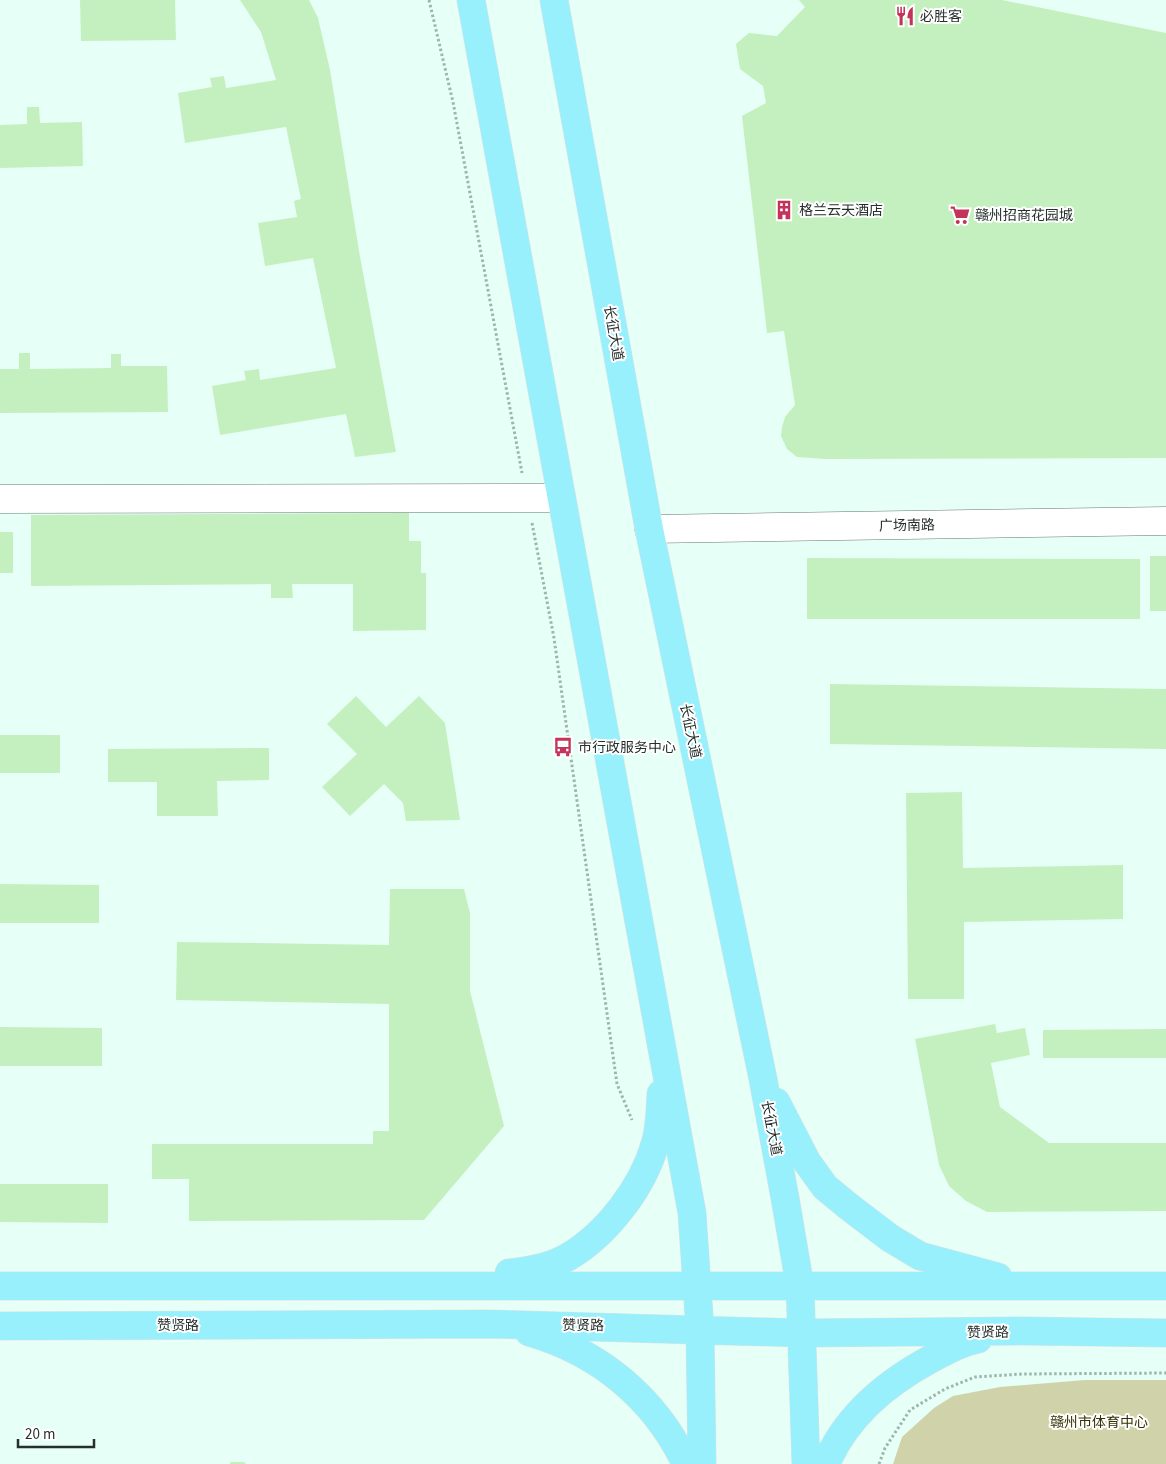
<svg xmlns="http://www.w3.org/2000/svg" width="1166" height="1464" viewBox="0 0 1166 1464" font-family="'Source Sans 3','Noto Sans SC',sans-serif">
  <style>
    .green { fill: #d0d2aa }
    .building { fill: #c4f0c0 }
    .lines { fill: none; stroke-linecap: round; stroke-linejoin: round }
    .minor-casing { stroke: #657a74; stroke-width: 29 }
    .major-casing { stroke: #e1e2e1; stroke-width: 29 }
    .path { stroke: #a0b4ad; stroke-width: 3; stroke-dasharray: 2.5 2.5; stroke-linecap: butt }
    .minor { stroke: #fff; stroke-width: 28 }
    .major { stroke: #98f0fd; stroke-width: 28 }
    .labels { text-anchor: middle; stroke-width: 4; stroke-linejoin: round; paint-order: stroke }
    .poi-label { font-size: 14px; fill: #262f2c; stroke: #fff; text-anchor: start }
    .street-label { font-size: 14px; fill: #262f2c; stroke: #fff }
    .park-label { font-size: 14px; fill: #333302; stroke: #fff }
  </style>
  <rect width="100%" height="100%" fill="#e6fff7"/>
  <path class="green" d="M 1085,1380 L 1166,1380 L 1166,1464 L 893,1464 L 902,1437 L 934,1408 L 953,1396 L 1000,1387 Z"/>
  <path class="building" d="M 80,0 L 175,0 L 176,40 L 81,41 Z
    M 240,0 L 309,0 L 318,18 L 330,70 L 359,251 L 396,452 L 355,457 L 346,414 L 220,435 L 212,386 L 246,380 L 244,371 L 259,369 L 260,380 L 336,368 L 313,258 L 265,266 L 258,223 L 297,217 L 294,201 L 301,199 L 286,127 L 185,143 L 178,93 L 212,87 L 210,78 L 224,76 L 226,88 L 276,80 L 261,32 Z
    M 799,0 L 1002,0 L 1166,33 L 1166,458 L 825,459 L 797,457 L 787,449 L 781,436 L 782,427 L 785,417 L 795,405 L 784,331 L 767,333 L 742,116 L 766,103 L 763,86 L 740,69 L 736,44 L 749,33 L 777,36 L 805,7 Z
    M 27,107 L 39,107 L 40,123 L 82,122 L 83,166 L 0,168 L 0,125 L 27,124 Z
    M 19,353 L 30,353 L 30,369 L 111,368 L 111,354 L 121,354 L 121,366 L 167,366 L 168,412 L 0,413 L 0,369 L 19,369 Z
    M 409,513 L 409,541 L 421,541 L 421,573 L 426,573 L 426,630 L 353,631 L 353,584 L 292,584 L 293,598 L 271,598 L 271,584 L 31,586 L 31,515 Z
    M 0,532 L 13,532 L 13,573 L 0,573 Z
    M 1150,556 L 1166,556 L 1166,611 L 1150,611 Z
    M 807,558 L 1140,559 L 1140,619 L 807,619 Z
    M 830,684 L 1166,689 L 1166,749 L 830,744 Z
    M 356,696 L 386,727 L 419,696 L 445,723 L 460,820 L 406,821 L 403,803 L 384,784 L 350,816 L 322,787 L 357,754 L 327,724 Z
    M 0,735 L 60,735 L 60,773 L 0,773 Z
    M 269,748 L 269,780 L 217,781 L 218,816 L 157,816 L 157,782 L 108,782 L 108,749 Z
    M 962,792 L 963,868 L 1123,865 L 1123,919 L 964,922 L 964,999 L 908,999 L 906,793 Z
    M 0,884 L 99,885 L 99,923 L 0,923 Z
    M 390,889 L 464,889 L 470,913 L 470,991 L 504,1126 L 424,1220 L 189,1221 L 189,1179 L 152,1179 L 152,1144 L 373,1144 L 373,1131 L 389,1131 L 389,1004 L 176,1000 L 177,942 L 389,945 Z
    M 995,1024 L 997,1033 L 1025,1028 L 1030,1055 L 991,1063 L 1000,1107 L 1049,1143 L 1166,1143 L 1166,1211 L 987,1212 L 966,1201 L 949,1186 L 939,1165 L 915,1039 Z
    M 0,1027 L 102,1028 L 102,1066 L 0,1066 Z
    M 1166,1029 L 1166,1058 L 1043,1058 L 1043,1030 Z
    M 0,1184 L 108,1184 L 108,1223 L 0,1222 Z
    M 230,1462 L 244,1462 L 246,1464 L 230,1464 Z"/>
  <g class="lines">
    <defs>
      <path id="minor" d="M 0,499 L 561,498
        M 649,529 L 1166,521"/>
      <path id="major" d="M 471,0 L 692,1213 L 700,1330 L 702,1464
        M 554,0 L 649,529 L 763,1079 L 785,1198 L 800,1286 L 806,1464
        M 776,1102 L 807,1162 L 825,1187 L 848,1206 L 890,1238 L 920,1256 L 998,1277
        M 509,1273 C 528,1271 551,1267 568,1257 C 607,1234 643,1187 655,1144 C 660,1128 660,1111 661,1094
        M 0,1286 L 1166,1286
        M 0,1326 L 489,1324 L 803,1333 L 1024,1331 L 1166,1333
        M 529,1332 C 599,1352 655,1398 686,1464
        M 826,1464 C 846,1416 885,1384 929,1360 C 946,1351 959,1343 978,1339"/>
    </defs>
    <use href="#minor" class="minor-casing"/>
    <use href="#major" class="major-casing"/>
    <path class="path" d="M 429,0 L 453,102 L 522,473
      M 532,523 L 554,638 L 617,1084 L 632,1120
      M 879,1464 L 885,1448 L 910,1410 L 945,1389 L 975,1377 L 1022,1374 L 1166,1373"/>
    <use href="#minor" class="minor"/>
    <use href="#major" class="major"/>
  </g>
  <defs>
    <symbol id="restaurant-bare" viewBox="-9 -9 18 18"><path d="M-5-6h1v4h1v-4h1v4h1v-4h1v5L-1.5 .5V6h-2V.5L-5-1ZM5-6V6H3V1.5H1.5Q1.5-4 5-6Z" fill="#c4345a" stroke="#fff" stroke-width="2.5" paint-order="stroke"/></symbol>
    <symbol id="building-bare" viewBox="-9 -9 18 18"><path d="M-4-6H4V6H1V3H-1V6H-4ZM-2.5-4.3h1.7v1.8h-1.7ZM.8-4.3h1.7v1.8H.8ZM-2.5-1h1.7V.8h-1.7ZM.8-1h1.7V.8H.8Z" fill="#c4345a" stroke="#fff" stroke-width="2.5" paint-order="stroke"/></symbol>
    <symbol id="supermarket-bare" viewBox="-9 -9 18 18"><path d="M-6-5.5h2.5l.6 2H6L4.5 2H-2.5L-4.4-4H-6ZM-1.5 3.2a1.3 1.3 0 1 0 .1 0ZM3 3.2a1.3 1.3 0 1 0 .1 0Z" fill="#c4345a" stroke="#fff" stroke-width="2.5" paint-order="stroke"/></symbol>
    <symbol id="bus-bare" viewBox="-9 -9 18 18"><path d="M-5-6H5V4H4V6H2V4H-2V6H-4V4H-5ZM-3.5-4V0h7V-4ZM-3.5 1.2v1.5H-2V1.2ZM2 1.2v1.5H3.5V1.2Z" fill="#c4345a" stroke="#fff" stroke-width="2.5" paint-order="stroke"/></symbol>
  </defs>
  <g fill-rule="evenodd">
    <use href="#restaurant-bare" x="891" y="2" width="28" height="28"/>
    <use href="#building-bare" x="770" y="196" width="28" height="28"/>
    <use href="#supermarket-bare" x="946" y="201" width="28" height="28"/>
    <use href="#bus-bare" x="549" y="733" width="28" height="28"/>
  </g>
  <g class="labels">
    <g class="poi-label">
      <text x="920" y="21">必胜客</text>
      <text x="799" y="215">格兰云天酒店</text>
      <text x="975" y="220">赣州招商花园城</text>
      <text x="578" y="752">市行政服务中心</text>
    </g>
    <g class="street-label">
      <text transform="translate(614 333) rotate(80)" y="5">长征大道</text>
      <text transform="translate(907 525) rotate(-1)" y="5">广场南路</text>
      <text transform="translate(691 731) rotate(78)" y="5">长征大道</text>
      <text transform="translate(772 1128) rotate(79)" y="5">长征大道</text>
      <text x="178" y="1330">赞贤路</text>
      <text transform="translate(583 1325) rotate(1)" y="5">赞贤路</text>
      <text transform="translate(988 1332) rotate(-1)" y="5">赞贤路</text>
    </g>
    <g class="park-label">
      <text x="1099" y="1427">赣州市体育中心</text>
    </g>
  </g>
  <path d="M18 1439v8h76v-8" fill="none" stroke="#262f2c" stroke-width="2.5"/>
  <text x="25" y="1439" font-size="15" fill="#262f2c" stroke="#ffffff" stroke-width="4" paint-order="stroke">20 m</text>
</svg>
